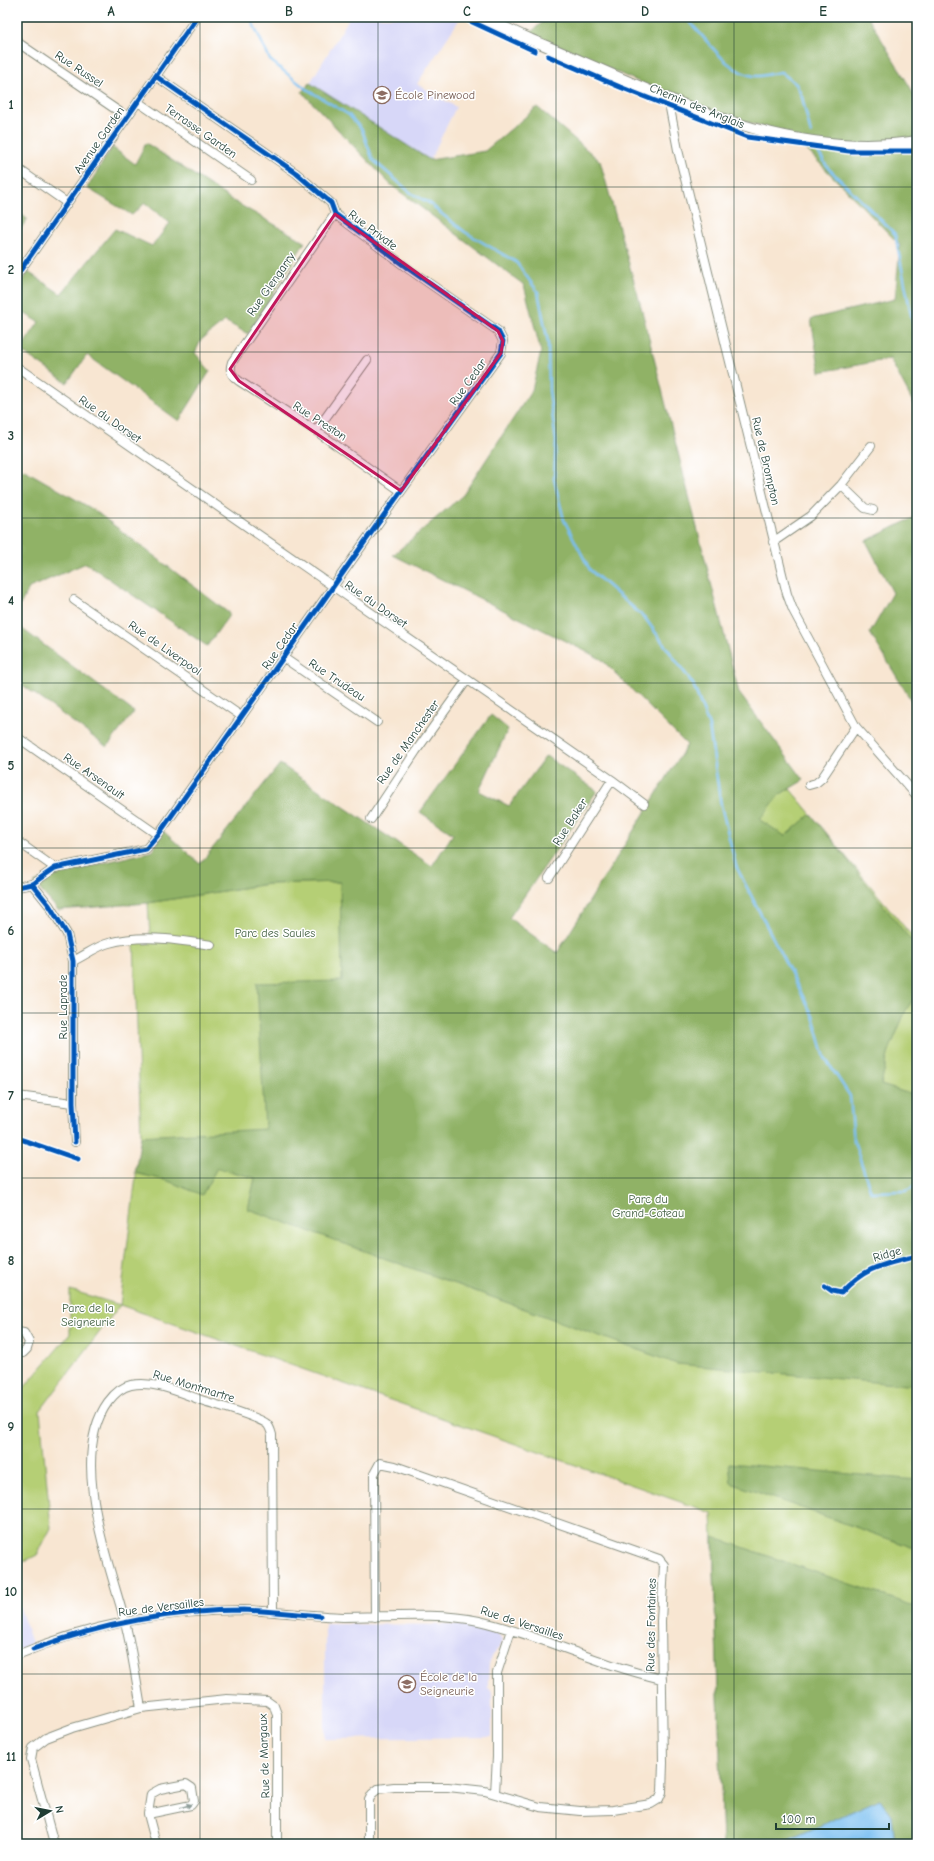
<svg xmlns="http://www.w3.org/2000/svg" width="934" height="1861" viewBox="0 0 934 1861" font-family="'Comic Neue',sans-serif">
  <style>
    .built { fill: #d7d7f8 }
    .green { fill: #b5cf75; stroke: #6a8654 }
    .forest { fill: #90b266; stroke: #58784d }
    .water { fill: #7abff1; stroke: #4c7e92 }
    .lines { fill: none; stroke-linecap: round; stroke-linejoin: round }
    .stream { stroke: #7abff1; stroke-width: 2.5 }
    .minor-casing { stroke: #8c9283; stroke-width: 10 }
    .tertiary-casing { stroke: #8c9283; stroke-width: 12 }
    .minor { stroke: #fff; stroke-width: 8 }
    .tertiary { stroke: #fff; stroke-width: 10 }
    .cycleway-casing { stroke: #fff; stroke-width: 8 }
    .cycleway { stroke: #0057b8; stroke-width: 5 }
    .oneway { fill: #8f9e9a }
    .marked { fill: #c2185b; fill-opacity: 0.2; stroke: #c2185b; stroke-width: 3; stroke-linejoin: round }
    .grid { fill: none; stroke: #1f3d34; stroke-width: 1; stroke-opacity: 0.55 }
    .labels { text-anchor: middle; stroke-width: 3; stroke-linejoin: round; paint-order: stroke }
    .street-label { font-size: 12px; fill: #1f3d34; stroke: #fff }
    .education-label { font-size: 12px; fill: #785e54; stroke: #fff; text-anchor: start }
    .park-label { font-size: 12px; fill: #446244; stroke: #fff }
    .neatline { fill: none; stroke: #1f3d34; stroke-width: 1.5 }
    .grid-label { font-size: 13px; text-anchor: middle; font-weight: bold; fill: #1f3d34 }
  </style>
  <rect width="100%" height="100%" fill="#fff"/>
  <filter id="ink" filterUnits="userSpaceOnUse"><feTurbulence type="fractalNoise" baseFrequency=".025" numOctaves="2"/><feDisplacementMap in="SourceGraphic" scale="8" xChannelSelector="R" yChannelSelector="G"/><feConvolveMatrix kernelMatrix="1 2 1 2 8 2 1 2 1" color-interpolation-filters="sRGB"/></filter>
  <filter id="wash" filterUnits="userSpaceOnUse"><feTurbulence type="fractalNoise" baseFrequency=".012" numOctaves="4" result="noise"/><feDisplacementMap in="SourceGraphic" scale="16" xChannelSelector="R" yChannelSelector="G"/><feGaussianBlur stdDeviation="0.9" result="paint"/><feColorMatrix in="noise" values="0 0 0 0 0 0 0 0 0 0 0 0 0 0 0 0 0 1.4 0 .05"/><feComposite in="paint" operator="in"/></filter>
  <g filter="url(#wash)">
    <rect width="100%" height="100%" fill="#f8e6d2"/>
    <path class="built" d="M 350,17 L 453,17 L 459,20 L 417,84 L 456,107 L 430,160 L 310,83 Z
      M 17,1599 L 32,1643 L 17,1650 Z
      M 325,1624 L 468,1625 L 498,1633 L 502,1641 L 499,1648 L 493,1654 L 489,1665 L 488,1681 L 488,1688 L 492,1694 L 492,1737 L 325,1739 Z"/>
    <path class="green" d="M 736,724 L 917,942 L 917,1844 L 723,1844 L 712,1513 L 120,1305 L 40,1411 L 51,1528 L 37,1555 L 17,1565 L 17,1396 L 70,1334 L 70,1290 L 120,1305 L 141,1136 L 134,942 L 150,936 L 148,903 L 267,884 L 340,882 L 432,867 L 557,953 Z"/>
    <path class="forest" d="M 548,17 L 868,17 L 910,87 L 917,102 L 917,410 L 890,359 L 820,372 L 811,319 L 895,299 L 900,245 L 795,138 L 676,98 L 529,34 Z
      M 310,83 L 430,160 L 485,151 L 537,107 L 600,161 L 640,303 L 739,693 L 804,780 L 779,795 L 760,820 L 785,836 L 811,814 L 917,948 L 917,994 L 906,1010 L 889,1051 L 881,1085 L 917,1096 L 917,1386 L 677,1364 L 248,1209 L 255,1178 L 217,1168 L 202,1195 L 168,1181 L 135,1173 L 141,1136 L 265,1129 L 257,983 L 342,981 L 340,882 L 267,884 L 148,903 L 58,910 L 34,883 L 56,874 L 153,851 L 162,830 L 200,864 L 280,764 L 432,866 L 453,834 L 420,812 L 491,715 L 508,729 L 479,791 L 509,806 L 546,756 L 597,791 L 509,918 L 557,953 L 687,745 L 601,659 L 393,555 L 463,495 L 532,390 L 541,352 L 524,285 L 390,184 L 302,92 Z
      M 146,143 L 235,202 L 305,242 L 248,334 L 225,321 L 201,340 L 195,353 L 210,371 L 179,421 L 87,355 L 67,383 L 20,350 L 39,322 L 17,309 L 17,288 L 28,272 L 61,294 L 115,229 L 152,246 L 170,223 L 145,203 L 132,215 L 87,188 L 112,147 L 135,164 Z
      M 17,211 L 27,219 L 18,233 L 17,232 Z
      M 23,469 L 94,510 L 230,614 L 207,646 L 86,563 L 29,588 L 17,611 L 17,477 Z
      M 917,516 L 917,710 L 870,633 L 893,593 L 866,541 Z
      M 17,625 L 134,712 L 107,747 L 17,681 Z
      M 729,1463 L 917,1480 L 917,1549 L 731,1483 Z
      M 713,1537 L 917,1607 L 917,1844 L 895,1844 L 892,1816 L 880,1799 L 779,1844 L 723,1844 Z"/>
    <path class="water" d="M 880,1799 L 892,1816 L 895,1844 L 878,1844 L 860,1840 L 847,1844 L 779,1844 Z"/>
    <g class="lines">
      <path class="stream" d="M 250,17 L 270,60 L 305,88 L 349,115 L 362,130 L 373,160 L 411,193 L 431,204 L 438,211 L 465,232 L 516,262 L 538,292 L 548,342 L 549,390 L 556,441 L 554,479 L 564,520 L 590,570 L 645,618 L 693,684 L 709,726 L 721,805 L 736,866 L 813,1016 L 825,1058 L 850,1096 L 854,1141 L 871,1192 L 906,1191 L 917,1185
        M 684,17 C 705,34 724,72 754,76 C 762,77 773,73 781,72 L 796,84 L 802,97 L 811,134
        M 818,152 L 828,168 L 895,234 L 917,344"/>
    </g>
  </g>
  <g filter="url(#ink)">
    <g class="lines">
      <defs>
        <path id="minor" d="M 17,42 L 127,117
          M 668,98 L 678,150 L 787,594 L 793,610 L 856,727 L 917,796
          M 138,102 L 251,180
          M 17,168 L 67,203
          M 335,214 L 232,362 C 229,371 231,375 239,381 L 316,431 L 401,491
          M 17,275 L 197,17
          M 17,367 L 612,780 L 644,804
          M 316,431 L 367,360
          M 841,485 L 865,508 L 873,510
          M 773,542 L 811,516 L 841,485 L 871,446
          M 74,600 L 241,716
          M 284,658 L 377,722
          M 17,737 L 158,835
          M 809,785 L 816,783 L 822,778 L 856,727
          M 371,819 L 416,751 L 467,680
          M 17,841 L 55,868
          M 549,878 L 612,780
          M 32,884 L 49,905 L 67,934 L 73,961 L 73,1103 L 75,1142
          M 17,887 L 32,884 L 55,868 L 146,849 L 158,835 L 366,540 L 501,353 L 503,341 L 498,331 L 410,270 L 335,214 L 331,203 L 296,173 L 157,77
          M 73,961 C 84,956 97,946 109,943 C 143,934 177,940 211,945
          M 17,1096 L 73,1103
          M 17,1332 L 24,1333 L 29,1342 L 27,1349 L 23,1353 L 17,1353
          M 17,1655 C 89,1625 165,1610 243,1610 C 277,1611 310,1616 343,1617 C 385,1617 438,1612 479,1621 C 497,1625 515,1631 533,1637 C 576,1652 618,1669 662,1679
          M 141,1708 C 136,1679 132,1650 125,1622 C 109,1562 68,1457 108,1402 C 114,1394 121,1387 131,1385 C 154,1380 181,1393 201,1400 C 216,1405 257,1416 267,1424 C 270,1427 271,1431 272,1435 L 273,1611
          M 495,1793 L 497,1757 L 497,1673 L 511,1630
          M 148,1814 L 191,1805 L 194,1801 L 192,1788 L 186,1784 L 160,1789 L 151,1794 L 148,1814 L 156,1844
          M 54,1844 L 31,1759 L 33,1748 L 46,1738 L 72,1728 L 141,1708 L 227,1699 L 267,1701 L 274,1706 L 277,1714 L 277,1844
          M 369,1844 L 369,1800 L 372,1794 L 378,1789 L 394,1787 L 448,1787 L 485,1791 L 540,1807 L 580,1811 L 613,1810 L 651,1804 L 659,1799 L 662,1792 L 663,1763 L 661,1621 L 664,1565 L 659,1559 L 395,1466 L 380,1463 L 374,1474 L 375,1617"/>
        <path id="tertiary" d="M 480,17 C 498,23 515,33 532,40 C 654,90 781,163 917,141"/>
      </defs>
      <use href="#minor" class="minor-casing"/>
      <use href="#tertiary" class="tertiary-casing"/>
      <use href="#minor" class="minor"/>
      <use href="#tertiary" class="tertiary"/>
      <defs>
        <path id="cycleway" d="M 468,20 L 535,51
          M 548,56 L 620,87 L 747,137 L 849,151 L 917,151
          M 17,275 L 197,17
          M 32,884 L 49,905 L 67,934 L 73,961 L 73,1103 L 75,1142
          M 17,887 L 32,884 L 55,868 L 146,849 L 158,835 L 366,540 L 501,353 L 503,341 L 498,331 L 410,270 L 335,214 L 331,203 L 296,173 L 157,77
          M 17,1138 L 78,1159
          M 825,1286 L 832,1291 L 841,1293 C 866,1266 883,1265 917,1256
          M 33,1649 C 101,1624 171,1610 244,1610 C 270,1611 295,1614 320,1616"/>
      </defs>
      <use href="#cycleway" class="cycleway-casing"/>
      <use href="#cycleway" class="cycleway"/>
    </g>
    <defs><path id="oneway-solid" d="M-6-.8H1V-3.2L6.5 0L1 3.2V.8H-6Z"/></defs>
    <use class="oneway" href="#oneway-solid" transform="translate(186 1806) rotate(-18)"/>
  </g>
  <path class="marked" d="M 335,214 L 498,331 L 503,341 L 501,353 L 401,491 L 239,381 L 230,369 Z"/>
  <path class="grid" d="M 200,17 L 200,1844M 378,17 L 378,1844M 556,17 L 556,1844M 734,17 L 734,1844M 17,187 L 917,187M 17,352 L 917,352M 17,518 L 917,518M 17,683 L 917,683M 17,848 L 917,848M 17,1013 L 917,1013M 17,1178 L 917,1178M 17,1343 L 917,1343M 17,1509 L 917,1509M 17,1674 L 917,1674"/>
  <defs>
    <symbol id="school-ring" viewBox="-11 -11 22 22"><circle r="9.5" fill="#fff" stroke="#8d6e63" stroke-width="1.5"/><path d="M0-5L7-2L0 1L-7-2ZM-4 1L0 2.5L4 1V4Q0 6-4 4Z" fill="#8d6e63"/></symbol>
  </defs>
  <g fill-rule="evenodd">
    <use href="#school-ring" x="372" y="85" width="20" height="20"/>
    <use href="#school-ring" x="397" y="1674" width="20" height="20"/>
  </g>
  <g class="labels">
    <g class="street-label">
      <text transform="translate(79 69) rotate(34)" y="4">Rue Russel</text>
      <text transform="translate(697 106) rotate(22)" y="4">Chemin des Anglais</text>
      <text transform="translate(201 131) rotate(35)" y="4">Terrasse Garden</text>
      <text transform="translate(99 140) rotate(-55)" y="4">Avenue Garden</text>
      <text transform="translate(373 230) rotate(37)" y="4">Rue Private</text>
      <text transform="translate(271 284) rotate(-55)" y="4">Rue Glengarry</text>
      <text transform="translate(468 382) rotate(-54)" y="4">Rue Cedar</text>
      <text transform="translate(110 419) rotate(35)" y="4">Rue du Dorset</text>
      <text transform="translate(320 421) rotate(33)" y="4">Rue Preston</text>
      <text transform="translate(766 461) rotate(77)" y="4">Rue de Brompton</text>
      <text transform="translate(376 604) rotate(35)" y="4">Rue du Dorset</text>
      <text transform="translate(280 646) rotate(-55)" y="4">Rue Cedar</text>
      <text transform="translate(165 648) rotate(35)" y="4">Rue de Liverpool</text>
      <text transform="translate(337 680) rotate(34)" y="4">Rue Trudeau</text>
      <text transform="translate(408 742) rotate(-55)" y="4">Rue de Manchester</text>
      <text transform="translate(94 776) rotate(35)" y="4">Rue Arsenault</text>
      <text transform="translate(570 822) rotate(-57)" y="4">Rue Baker</text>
      <text transform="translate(63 1007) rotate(-90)" y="4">Rue Laprade</text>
      <text transform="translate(887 1254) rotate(-16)" y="4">Ridge</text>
      <text transform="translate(194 1386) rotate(17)" y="4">Rue Montmartre</text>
      <text transform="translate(161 1607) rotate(-7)" y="4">Rue de Versailles</text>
      <text transform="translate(522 1623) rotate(18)" y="4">Rue de Versailles</text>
      <text transform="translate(651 1625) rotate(-89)" y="4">Rue des Fontaines</text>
      <text transform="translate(264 1756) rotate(-92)" y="4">Rue de Margaux</text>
    </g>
    <g class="education-label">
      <text x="395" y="99">École Pinewood</text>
      <text x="420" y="1681">École de la<tspan x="420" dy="14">Seigneurie</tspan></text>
    </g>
    <g class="park-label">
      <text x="275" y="937">Parc des Saules</text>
      <text x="648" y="1203">Parc du<tspan x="648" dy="14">Grand-Coteau</tspan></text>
      <text x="88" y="1312">Parc de la<tspan x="88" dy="14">Seigneurie</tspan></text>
    </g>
  </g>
  <rect width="934" height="1861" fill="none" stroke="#fff" stroke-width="44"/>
  <g transform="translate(50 1811) rotate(80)" stroke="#ffffff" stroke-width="3" paint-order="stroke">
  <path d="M0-3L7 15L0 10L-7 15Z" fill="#1f3d34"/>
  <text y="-6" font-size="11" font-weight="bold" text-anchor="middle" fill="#1f3d34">N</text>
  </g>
  <path d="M776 1823v6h113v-6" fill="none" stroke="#1f3d34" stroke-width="2"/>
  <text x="782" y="1823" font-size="12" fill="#1f3d34" stroke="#ffffff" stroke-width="3" paint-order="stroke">100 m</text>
  <rect x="22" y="22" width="890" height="1817" class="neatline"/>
  <g class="grid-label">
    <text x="111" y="16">A</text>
    <text x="289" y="16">B</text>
    <text x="467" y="16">C</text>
    <text x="645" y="16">D</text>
    <text x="823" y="16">E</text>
    <text x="11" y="109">1</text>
    <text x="11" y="274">2</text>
    <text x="11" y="440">3</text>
    <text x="11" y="605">4</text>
    <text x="11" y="770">5</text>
    <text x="11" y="935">6</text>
    <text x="11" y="1100">7</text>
    <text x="11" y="1265">8</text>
    <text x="11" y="1431">9</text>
    <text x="11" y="1596">10</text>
    <text x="11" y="1761">11</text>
  </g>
</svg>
